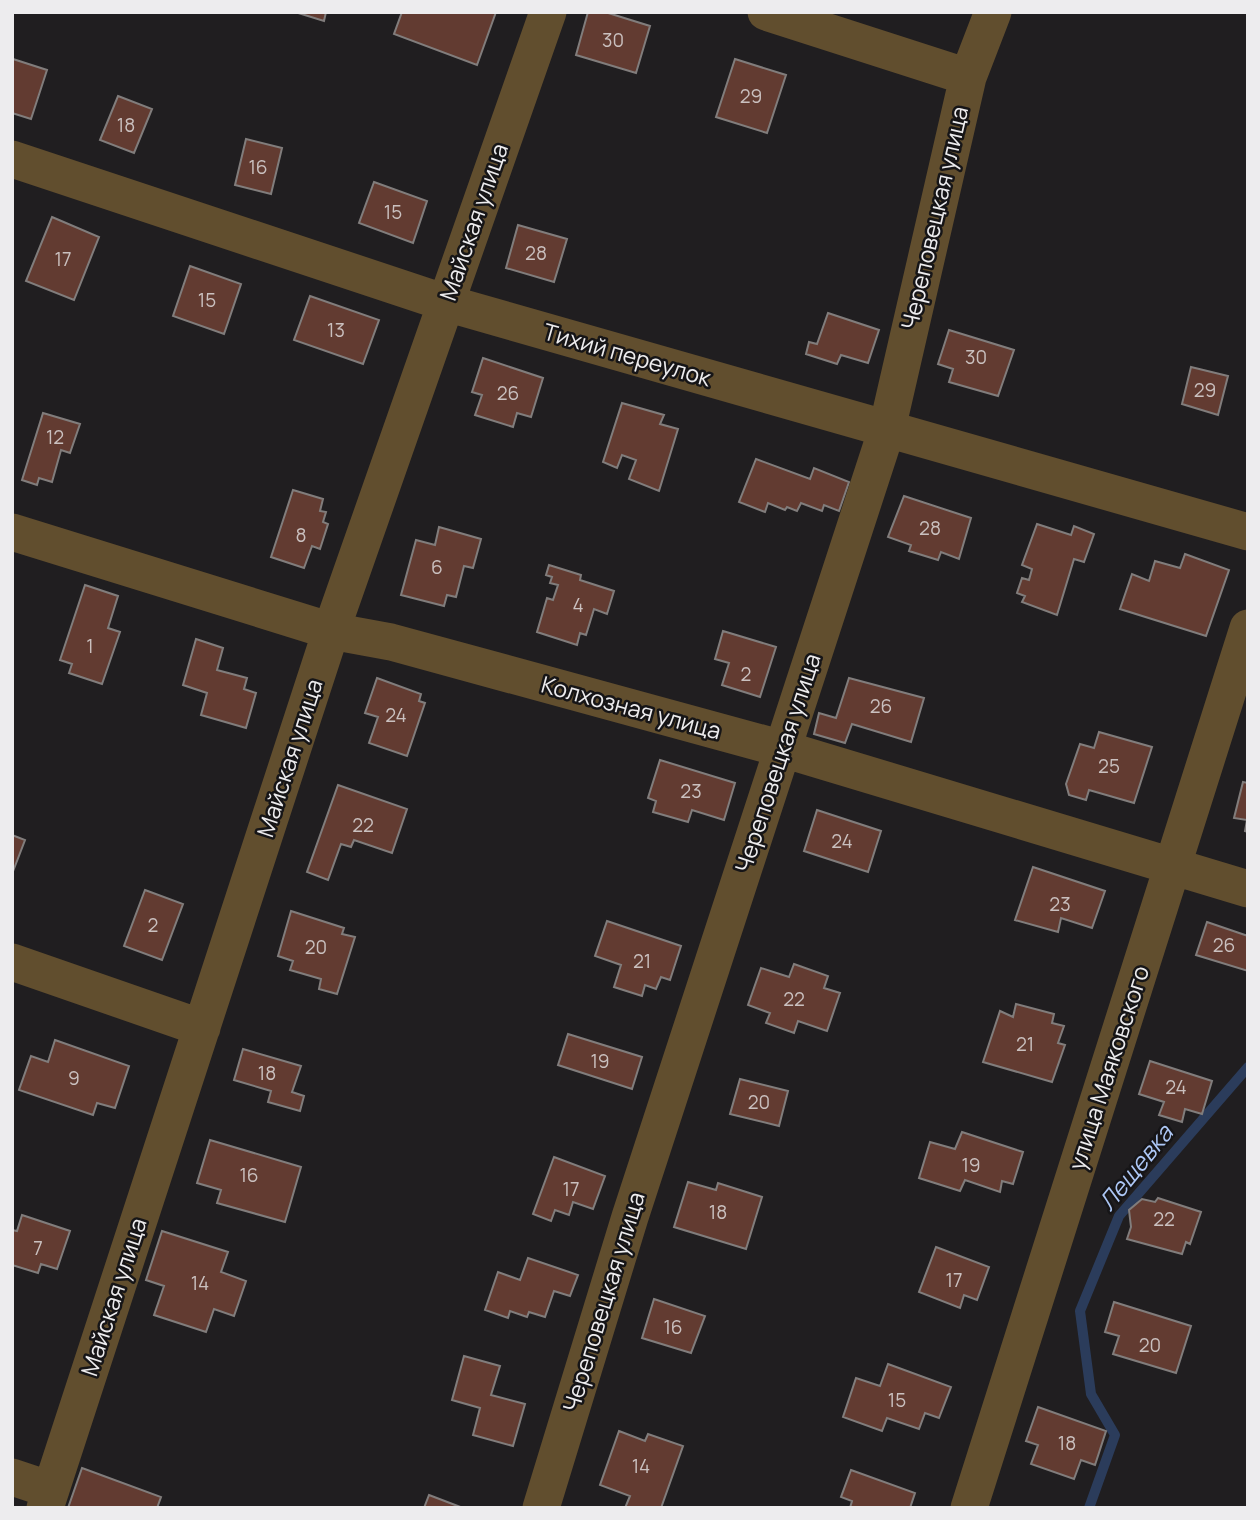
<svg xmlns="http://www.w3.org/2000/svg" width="1260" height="1520" viewBox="0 0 1260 1520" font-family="Manrope,sans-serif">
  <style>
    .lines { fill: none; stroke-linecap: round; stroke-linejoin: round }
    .stream { stroke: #2b3c5b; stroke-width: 10 }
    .building { fill: #623b31; stroke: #817d7c; stroke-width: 2 }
    .minor { stroke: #614e2e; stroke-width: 37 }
    .labels { text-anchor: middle; stroke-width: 5; stroke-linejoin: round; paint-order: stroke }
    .number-label { font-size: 19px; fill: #cac0bf }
    .street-label { font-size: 23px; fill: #edecee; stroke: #161517 }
    .water-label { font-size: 24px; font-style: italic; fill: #adc7f5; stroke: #161517 }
  </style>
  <rect width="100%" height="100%" fill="#201e20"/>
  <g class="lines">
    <path class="stream" d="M 1089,1508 L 1115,1435 L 1091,1394 L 1080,1311 L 1119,1216 L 1248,1067"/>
  </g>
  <path class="building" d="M 295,12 L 326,12 L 324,21 Z
    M 402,12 L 496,12 L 477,65 L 394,34 Z
    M 588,12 L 605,12 L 650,26 L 636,73 L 576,55 Z
    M 13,59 L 47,70 L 31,119 L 12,113 Z
    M 735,59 L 786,75 L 767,133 L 716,117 Z
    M 118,96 L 152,109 L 134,153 L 100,140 Z
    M 246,139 L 282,148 L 271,194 L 235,185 Z
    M 374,182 L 427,201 L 413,243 L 359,223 Z
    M 52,217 L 99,237 L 74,300 L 26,281 Z
    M 518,225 L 567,239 L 554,282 L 506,268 Z
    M 190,266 L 241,284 L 224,334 L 173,316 Z
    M 310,296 L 379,320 L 363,364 L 294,340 Z
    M 828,313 L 879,330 L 868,363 L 841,355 L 837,364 L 806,354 L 809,342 L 817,344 Z
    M 949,330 L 1014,350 L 998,396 L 949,382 L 953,369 L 938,364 Z
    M 483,358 L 543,378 L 531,417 L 517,413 L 513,427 L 475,415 L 482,395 L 472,392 Z
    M 1191,367 L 1228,376 L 1218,415 L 1182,404 Z
    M 622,403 L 664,415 L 660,424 L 678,429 L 659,491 L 629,479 L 636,460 L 622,455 L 617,468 L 603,462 Z
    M 43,413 L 80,424 L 70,453 L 61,450 L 52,482 L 39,478 L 37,485 L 22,480 Z
    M 756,459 L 810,479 L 814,468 L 849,482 L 839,511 L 824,505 L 822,511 L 801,503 L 797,511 L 787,507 L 785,510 L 768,503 L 765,512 L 739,502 Z
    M 293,490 L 323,499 L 320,511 L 326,512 L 323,522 L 328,524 L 320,549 L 312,546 L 304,568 L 271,557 Z
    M 904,496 L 971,518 L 959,559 L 941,552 L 938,560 L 909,551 L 911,545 L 888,537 Z
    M 1037,524 L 1071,535 L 1074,526 L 1094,534 L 1084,562 L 1074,559 L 1057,615 L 1022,602 L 1025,596 L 1017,593 L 1022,578 L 1029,580 L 1032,569 L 1022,565 Z
    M 439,527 L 481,539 L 473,568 L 464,566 L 456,597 L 447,595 L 444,606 L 401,595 L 416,540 L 435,545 Z
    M 1185,554 L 1229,570 L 1206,636 L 1120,609 L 1132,574 L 1149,581 L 1155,561 L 1180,568 Z
    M 549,565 L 581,575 L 580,580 L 614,591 L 607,614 L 594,609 L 586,635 L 580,633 L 577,645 L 537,632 L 547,598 L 553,600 L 558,585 L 550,583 L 552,577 L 546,575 Z
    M 85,585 L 118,596 L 108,628 L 120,632 L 102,684 L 69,673 L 72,664 L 60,660 Z
    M 723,631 L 776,647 L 760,697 L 722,685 L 729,663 L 715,659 Z
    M 196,639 L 223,648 L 217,670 L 247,678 L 244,689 L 256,693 L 246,728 L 201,715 L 207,693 L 183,685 Z
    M 377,678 L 421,694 L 419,701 L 425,703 L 407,756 L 369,743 L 378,717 L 365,713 Z
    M 849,678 L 924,698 L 911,742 L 852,724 L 845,743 L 814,734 L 819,713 L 836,718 Z
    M 1099,732 L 1152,747 L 1134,803 L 1089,790 L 1086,800 L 1069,795 L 1066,784 L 1080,744 L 1094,748 Z
    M 660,760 L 735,783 L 724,820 L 692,810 L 688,822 L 653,812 L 656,801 L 648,798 Z
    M 1243,782 L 1248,783 L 1248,832 L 1245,831 L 1247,820 L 1234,818 Z
    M 338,785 L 407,809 L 392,853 L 354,840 L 351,847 L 341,844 L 328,880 L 307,872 Z
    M 817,810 L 881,831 L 868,872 L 804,851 Z
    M 12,835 L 25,840 L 12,874 Z
    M 1033,867 L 1105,891 L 1092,928 L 1061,918 L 1058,932 L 1015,920 Z
    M 145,890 L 183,904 L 162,960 L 124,946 Z
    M 291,911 L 344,928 L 342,934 L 355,937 L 337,994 L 319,989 L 321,979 L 290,970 L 293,961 L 278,956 Z
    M 607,921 L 681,946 L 670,980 L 661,977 L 656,989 L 645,985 L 642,996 L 614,987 L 621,965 L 595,956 Z
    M 1207,922 L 1248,936 L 1248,971 L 1196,955 Z
    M 794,964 L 828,976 L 824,988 L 840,993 L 827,1031 L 798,1021 L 794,1033 L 766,1023 L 770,1013 L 748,1005 L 761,968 L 789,977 Z
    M 1016,1004 L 1054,1014 L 1052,1023 L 1064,1026 L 1058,1043 L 1065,1045 L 1052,1082 L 983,1062 L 1000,1011 L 1013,1017 Z
    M 568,1034 L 642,1057 L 632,1089 L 558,1065 Z
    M 55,1040 L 129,1066 L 115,1108 L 97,1103 L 93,1115 L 19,1090 L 31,1056 L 48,1062 Z
    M 243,1049 L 301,1066 L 292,1092 L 304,1096 L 300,1111 L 268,1102 L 271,1091 L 234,1080 Z
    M 1150,1061 L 1212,1081 L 1202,1114 L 1185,1109 L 1182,1122 L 1159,1115 L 1164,1102 L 1139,1094 Z
    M 740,1079 L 788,1091 L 779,1126 L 730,1114 Z
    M 962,1132 L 1023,1152 L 1013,1184 L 1002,1181 L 1000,1192 L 965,1180 L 960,1191 L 919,1178 L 930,1142 L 955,1149 Z
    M 210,1140 L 301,1167 L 285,1222 L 217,1203 L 221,1190 L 197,1183 Z
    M 554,1157 L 605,1176 L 593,1209 L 573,1202 L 569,1215 L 555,1210 L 551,1221 L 533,1214 Z
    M 688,1182 L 716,1190 L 718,1183 L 762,1197 L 746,1249 L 674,1227 Z
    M 1158,1198 L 1201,1212 L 1190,1244 L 1186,1242 L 1182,1254 L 1127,1239 L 1131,1227 L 1129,1210 L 1142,1199 L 1155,1202 Z
    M 22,1215 L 70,1231 L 57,1269 L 41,1264 L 38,1273 L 12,1265 L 12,1230 L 17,1231 Z
    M 162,1231 L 228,1252 L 221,1272 L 246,1281 L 234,1316 L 214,1309 L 206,1332 L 154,1315 L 164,1286 L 146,1280 Z
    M 936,1247 L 989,1267 L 977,1300 L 964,1295 L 960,1308 L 919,1292 Z
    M 528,1258 L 578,1275 L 570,1296 L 554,1291 L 545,1317 L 529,1312 L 527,1317 L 510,1311 L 508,1318 L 485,1310 L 498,1272 L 520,1280 Z
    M 654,1299 L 705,1316 L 691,1353 L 642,1338 Z
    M 1114,1302 L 1191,1326 L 1176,1373 L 1113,1354 L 1119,1336 L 1105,1332 Z
    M 464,1356 L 500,1366 L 491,1395 L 525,1404 L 513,1446 L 473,1435 L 480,1408 L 452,1400 Z
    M 888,1364 L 951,1387 L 939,1418 L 925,1413 L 919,1429 L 887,1418 L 882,1431 L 843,1417 L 856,1378 L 880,1386 Z
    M 1038,1407 L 1106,1431 L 1095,1465 L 1081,1460 L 1074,1479 L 1031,1464 L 1038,1445 L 1026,1441 Z
    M 619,1431 L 645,1441 L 648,1434 L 683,1446 L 661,1508 L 625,1508 L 630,1496 L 600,1485 Z
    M 82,1468 L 161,1497 L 157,1508 L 68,1508 Z
    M 851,1470 L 915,1493 L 910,1508 L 850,1508 L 852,1501 L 841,1497 Z
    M 429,1495 L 463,1508 L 424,1508 Z"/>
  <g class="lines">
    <path class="minor" d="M 766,12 L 968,77
      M 12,159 L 446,303 L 1248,532
      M 12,532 L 331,631 L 391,642 L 783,749 L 1248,889
      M 12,962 L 202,1028
      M 12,1477 L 51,1490
      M 45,1508 L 331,631 L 548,12
      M 541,1508 L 630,1217 L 887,429 L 968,77 L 993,12
      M 969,1508 L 1248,628"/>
  </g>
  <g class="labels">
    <g class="number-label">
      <text x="613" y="47">30</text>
      <text x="751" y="103">29</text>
      <text x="126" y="132">18</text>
      <text x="258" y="174">16</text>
      <text x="393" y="219">15</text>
      <text x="536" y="260">28</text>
      <text x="63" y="266">17</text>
      <text x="207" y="307">15</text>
      <text x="336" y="337">13</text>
      <text x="976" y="364">30</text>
      <text x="1205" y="397">29</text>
      <text x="508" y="400">26</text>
      <text x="55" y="444">12</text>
      <text x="930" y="535">28</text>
      <text x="301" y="542">8</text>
      <text x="437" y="574">6</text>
      <text x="578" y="612">4</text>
      <text x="90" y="653">1</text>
      <text x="746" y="681">2</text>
      <text x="881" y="713">26</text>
      <text x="396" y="722">24</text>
      <text x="1109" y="773">25</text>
      <text x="691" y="798">23</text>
      <text x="363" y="832">22</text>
      <text x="842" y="848">24</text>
      <text x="1060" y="911">23</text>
      <text x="153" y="932">2</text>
      <text x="1224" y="952">26</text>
      <text x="316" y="954">20</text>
      <text x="642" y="968">21</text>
      <text x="794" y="1006">22</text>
      <text x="1025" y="1051">21</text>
      <text x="600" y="1068">19</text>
      <text x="267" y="1080">18</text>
      <text x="74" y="1085">9</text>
      <text x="1176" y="1094">24</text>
      <text x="759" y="1109">20</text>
      <text x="971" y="1172">19</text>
      <text x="249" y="1182">16</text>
      <text x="571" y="1196">17</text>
      <text x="718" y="1219">18</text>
      <text x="1164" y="1226">22</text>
      <text x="38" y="1255">7</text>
      <text x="954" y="1287">17</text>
      <text x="200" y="1290">14</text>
      <text x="673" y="1334">16</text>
      <text x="1150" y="1352">20</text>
      <text x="897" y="1407">15</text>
      <text x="1067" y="1450">18</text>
      <text x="641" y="1473">14</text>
    </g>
    <g class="street-label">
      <text transform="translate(935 218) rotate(-77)" y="8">Череповецкая улица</text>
      <text transform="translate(474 222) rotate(-71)" y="8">Майская улица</text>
      <text transform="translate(627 355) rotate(16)" y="8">Тихий переулок</text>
      <text transform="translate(631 708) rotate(15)" y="8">Колхозная улица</text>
      <text transform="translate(290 758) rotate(-72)" y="8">Майская улица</text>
      <text transform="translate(778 763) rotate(-72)" y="8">Череповецкая улица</text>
      <text transform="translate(1109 1068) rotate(-72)" y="8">улица Маяковского</text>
      <text transform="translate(114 1297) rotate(-72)" y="8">Майская улица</text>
      <text transform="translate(604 1302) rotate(-73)" y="8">Череповецкая улица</text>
    </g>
    <g class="water-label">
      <text transform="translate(1136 1168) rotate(-51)" y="8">Лещевка</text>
    </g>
  </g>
  <rect width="1260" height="1520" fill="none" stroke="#edecee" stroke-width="28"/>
</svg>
